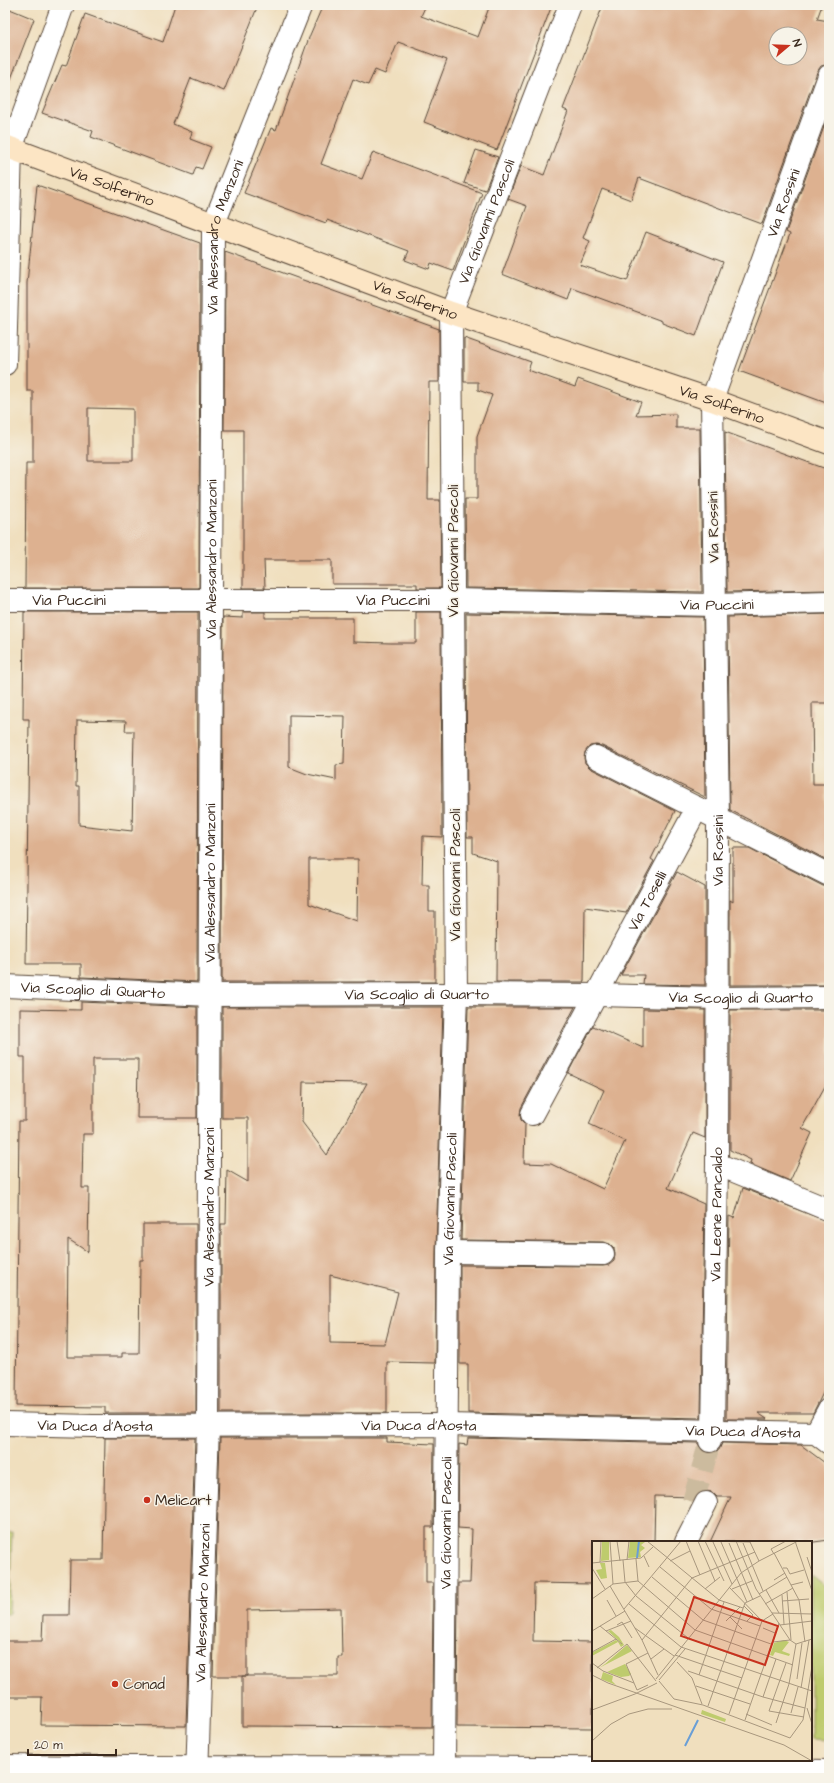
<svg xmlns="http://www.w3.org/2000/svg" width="834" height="1783" viewBox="0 0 834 1783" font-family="'Architects Daughter',sans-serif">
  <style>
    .green { fill: #becb6d; stroke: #7c7a46 }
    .building { fill: #ddb190; fill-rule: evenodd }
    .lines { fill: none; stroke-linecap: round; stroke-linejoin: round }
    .street-tunnel { stroke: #ccbb9e; stroke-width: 22; stroke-dasharray: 22 11; stroke-linecap: butt }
    .street-casing { stroke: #564536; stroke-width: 24 }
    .secondary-casing { stroke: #564536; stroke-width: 24 }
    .street { stroke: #fff; stroke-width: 22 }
    .secondary { stroke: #fce5c4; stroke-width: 22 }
    .poi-dot { fill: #c8321e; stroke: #f7f3e8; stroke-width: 1.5 }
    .labels { text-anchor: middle; stroke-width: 3; stroke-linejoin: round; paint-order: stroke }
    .street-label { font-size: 15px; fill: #3b2a1e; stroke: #f7f3e8 }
    .poi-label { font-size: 15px; fill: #3b2a1e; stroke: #f7f3e8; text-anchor: start }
    .inset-river { fill: none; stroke: #699ed6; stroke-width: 2 }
    .inset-road { fill: none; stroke: #a8977e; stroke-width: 1 }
    .view { fill: #c8321e; fill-opacity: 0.15; stroke: #c8321e; stroke-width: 2 }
    .inset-edge { fill: none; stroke: #3b2a1e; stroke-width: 2 }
  </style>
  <rect width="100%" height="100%" fill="#f7f3e8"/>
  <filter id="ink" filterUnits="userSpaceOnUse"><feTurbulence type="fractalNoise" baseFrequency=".025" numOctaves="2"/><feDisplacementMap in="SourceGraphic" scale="8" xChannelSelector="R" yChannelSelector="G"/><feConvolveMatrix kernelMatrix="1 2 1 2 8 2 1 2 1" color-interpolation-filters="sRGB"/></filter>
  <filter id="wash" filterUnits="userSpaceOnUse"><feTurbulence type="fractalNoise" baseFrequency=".012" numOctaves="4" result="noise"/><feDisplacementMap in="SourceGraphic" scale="16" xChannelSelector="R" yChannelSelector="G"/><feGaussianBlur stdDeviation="0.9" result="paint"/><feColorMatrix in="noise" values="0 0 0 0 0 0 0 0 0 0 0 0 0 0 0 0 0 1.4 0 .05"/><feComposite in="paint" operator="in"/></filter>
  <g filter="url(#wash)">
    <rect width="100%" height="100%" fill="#f0dfbe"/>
    <path class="green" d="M 12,1532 L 9,1614 L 5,1614 L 5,1533 Z
      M 811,1575 L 829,1590 L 829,1740 L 811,1739 Z"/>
    <g id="blocks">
      <path class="building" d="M 175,5 L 258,5 L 224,91 L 191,78 L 173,124 L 192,132 L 190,139 L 211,147 L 202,169 L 196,167 L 193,175 L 91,137 L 93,131 L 42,113 L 62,65 L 66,66 L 85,14 L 163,42 Z
        M 323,5 L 426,5 L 421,16 L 478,37 L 490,5 L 552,5 L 497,150 L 424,122 L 447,60 L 398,42 L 385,74 L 375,70 L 368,85 L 353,79 L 321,164 L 362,179 L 373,152 L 482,193 L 453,271 L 431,263 L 429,269 L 405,260 L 409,251 L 327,220 L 326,223 L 244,193 L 271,128 L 276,130 L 310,35 Z
        M 603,5 L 822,5 L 817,19 L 829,21 L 829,64 L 821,66 L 817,72 L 762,224 L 639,178 L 631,200 L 602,189 L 583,238 L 590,241 L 580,265 L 627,281 L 646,232 L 723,262 L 696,336 L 662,323 L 662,321 L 572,288 L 568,300 L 502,274 L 527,206 L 508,199 L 521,166 L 544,175 L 568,111 L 563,109 ZM 776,34 L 800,34 L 800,58 L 776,58 Z
        M 5,7 L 34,19 L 7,89 L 5,88 Z
        M 829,113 L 829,404 L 739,371 L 790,234 L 786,232 Z
        M 476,150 L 498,157 L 485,190 L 464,183 Z
        M 37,185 L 200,243 L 199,588 L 25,588 L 26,463 L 33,463 L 33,391 L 27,391 L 27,283 ZM 88,408 L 133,409 L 133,461 L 88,461 Z
        M 225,252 L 439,329 L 439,382 L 429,382 L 428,500 L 440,500 L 441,588 L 417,588 L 417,584 L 332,584 L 332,560 L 264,560 L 265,588 L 243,588 L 243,430 L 224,430 Z
        M 464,338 L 531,362 L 528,370 L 575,387 L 578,379 L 641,402 L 636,415 L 676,414 L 676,428 L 700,428 L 702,592 L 466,588 L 465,499 L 477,499 L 477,436 L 492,395 L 478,390 L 478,382 L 464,382 Z
        M 725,432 L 829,470 L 829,590 L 727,592 Z
        M 24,612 L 198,612 L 197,982 L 81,977 L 81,964 L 26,964 L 29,719 L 23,719 ZM 77,720 L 126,721 L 125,731 L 134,731 L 132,831 L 79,825 L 79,786 L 76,786 Z
        M 243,612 L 265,612 L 265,618 L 353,618 L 353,642 L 391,643 L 416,643 L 416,612 L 441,612 L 442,837 L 423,836 L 422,885 L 429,885 L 429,911 L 435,911 L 435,982 L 222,982 L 223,617 L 243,618 ZM 289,715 L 345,716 L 344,764 L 336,765 L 336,780 L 307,774 L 289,767 ZM 309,859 L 358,859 L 357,921 L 309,904 Z
        M 466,613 L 703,617 L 705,797 L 602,746 L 596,745 L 590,746 L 585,752 L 584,758 L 585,763 L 590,768 L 675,811 L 651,859 L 654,861 L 626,913 L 585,907 L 584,982 L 496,982 L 497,861 L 473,853 L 473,837 L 467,837 Z
        M 829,614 L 829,703 L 812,703 L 813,784 L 826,784 L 827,815 L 829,815 L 829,861 L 730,810 L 728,617 Z
        M 733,848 L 749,848 L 823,886 L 829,887 L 829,968 L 827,968 L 827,985 L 730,985 L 730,900 L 733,902 Z
        M 677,872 L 705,887 L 705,985 L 643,984 L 644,975 L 621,975 Z
        M 81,1002 L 197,1007 L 197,1118 L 137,1118 L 138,1059 L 93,1059 L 93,1134 L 83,1134 L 82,1188 L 89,1188 L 88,1252 L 68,1239 L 67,1357 L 122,1357 L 122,1353 L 139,1353 L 140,1260 L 143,1260 L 143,1224 L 196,1224 L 196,1413 L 105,1413 L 105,1407 L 16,1406 L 19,1121 L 25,1121 L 25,1057 L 20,1057 L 20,1009 L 81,1010 Z
        M 222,1007 L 443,1007 L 436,1252 L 435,1363 L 387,1362 L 387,1413 L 221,1413 L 221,1224 L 226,1224 L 227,1170 L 248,1182 L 248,1118 L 222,1118 ZM 303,1082 L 367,1083 L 327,1155 L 302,1122 ZM 330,1275 L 398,1292 L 385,1344 L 330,1343 Z
        M 468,1007 L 575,1007 L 521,1108 L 520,1115 L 521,1120 L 525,1124 L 524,1163 L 551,1164 L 603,1189 L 625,1141 L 589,1124 L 604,1090 L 568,1073 L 593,1026 L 643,1048 L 643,1009 L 705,1010 L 705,1138 L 693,1133 L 668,1188 L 704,1204 L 701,1418 L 468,1413 L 468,1364 L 460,1364 L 460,1265 L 603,1266 L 609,1265 L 614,1261 L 615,1254 L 614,1248 L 610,1244 L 603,1242 L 461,1240 Z
        M 730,1010 L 826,1010 L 826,1012 L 829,1012 L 829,1079 L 802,1128 L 812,1133 L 790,1181 L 750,1164 L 751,1160 L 730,1150 Z
        M 743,1188 L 829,1222 L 829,1381 L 813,1413 L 758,1413 L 767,1419 L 726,1419 L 729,1216 L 734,1218 Z
        M 105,1438 L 195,1438 L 186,1726 L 41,1725 L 42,1697 L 5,1697 L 5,1641 L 42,1641 L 43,1615 L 69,1615 L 70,1560 L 103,1560 Z
        M 220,1438 L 387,1438 L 387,1442 L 434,1444 L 433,1527 L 426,1527 L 426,1583 L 433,1583 L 432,1727 L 242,1726 L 242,1676 L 338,1676 L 338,1657 L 342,1657 L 341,1608 L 247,1610 L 247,1676 L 213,1676 Z
        M 468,1438 L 698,1443 L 701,1450 L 707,1453 L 712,1453 L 719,1450 L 722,1443 L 801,1445 L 829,1466 L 829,1540 L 814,1542 L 710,1542 L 731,1497 L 717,1497 L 712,1492 L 706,1491 L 700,1492 L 695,1497 L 655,1496 L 654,1542 L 593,1542 L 593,1584 L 534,1583 L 533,1641 L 593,1642 L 593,1728 L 457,1727 L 458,1583 L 470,1583 L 472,1529 L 458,1528 L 459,1444 L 467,1445 Z"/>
    </g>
  </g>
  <g filter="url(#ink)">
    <use href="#blocks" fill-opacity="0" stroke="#564536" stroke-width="1"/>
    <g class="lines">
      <path class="street-tunnel" d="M 693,1502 L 710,1441"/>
      <defs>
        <g id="street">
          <path d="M 5,364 L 11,149 L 63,5"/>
          <path id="s1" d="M 5,600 L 453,600 L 714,605 L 829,602"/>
          <path d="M 596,757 L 829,875"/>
          <path id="s2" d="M 5,986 L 210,995 L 456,994 L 597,995 L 718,998 L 829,997"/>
          <path id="s3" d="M 532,1114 L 697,808"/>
          <path d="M 717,1164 L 829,1210"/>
          <path d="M 448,1252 L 603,1254"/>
          <path id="s4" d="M 5,1424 L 93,1426 L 448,1425 L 816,1433 L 829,1443"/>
          <path d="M 816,1433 L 829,1409"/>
          <path id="s5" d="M 710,1441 L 713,1431 L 717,1164 L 718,818 L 712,400 L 829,76"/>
          <path d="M 686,1542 L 706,1503"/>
          <path d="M 5,1766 C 280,1769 554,1765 829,1771"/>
          <path id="s6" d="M 444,1768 L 448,1252 L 456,994 L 451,313 L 570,5"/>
          <path id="s7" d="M 197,1778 L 208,1425 L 211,600 L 213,226 L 301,5"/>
        </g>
        <g id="secondary">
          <path id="s8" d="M 5,146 L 451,313 L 712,400 L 829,443"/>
        </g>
      </defs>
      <use href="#street" class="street-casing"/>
      <use href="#secondary" class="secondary-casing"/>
      <use href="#street" class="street"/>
      <use href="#secondary" class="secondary"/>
    </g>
  </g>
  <g class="poi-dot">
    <circle cx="147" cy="1500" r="4"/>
    <circle cx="115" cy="1684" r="4"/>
  </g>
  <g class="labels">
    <g class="street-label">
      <text dy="5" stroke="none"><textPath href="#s8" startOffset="114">Via Solferino</textPath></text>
      <text dy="5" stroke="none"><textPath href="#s5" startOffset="1251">Via Rossini</textPath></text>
      <text dy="5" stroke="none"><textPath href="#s6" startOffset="1553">Via Giovanni Pascoli</textPath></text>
      <text dy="5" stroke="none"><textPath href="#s7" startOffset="1543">Via Alessandro Manzoni</textPath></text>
      <text dy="5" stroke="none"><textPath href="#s8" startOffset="438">Via Solferino</textPath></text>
      <text dy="5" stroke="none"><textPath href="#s8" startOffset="762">Via Solferino</textPath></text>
      <text transform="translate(713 527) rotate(-91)" y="5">Via Rossini</text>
      <text transform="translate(453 551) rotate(-90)" y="5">Via Giovanni Pascoli</text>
      <text dy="5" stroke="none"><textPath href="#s7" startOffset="1219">Via Alessandro Manzoni</textPath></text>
      <text dy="5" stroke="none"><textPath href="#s1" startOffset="64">Via Puccini</textPath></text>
      <text dy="5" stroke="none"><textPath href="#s1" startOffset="388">Via Puccini</textPath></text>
      <text dy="5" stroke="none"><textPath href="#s1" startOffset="712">Via Puccini</textPath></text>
      <text dy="5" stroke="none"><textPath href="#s5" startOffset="591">Via Rossini</textPath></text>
      <text transform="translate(455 875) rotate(-90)" y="5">Via Giovanni Pascoli</text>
      <text dy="5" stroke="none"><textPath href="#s7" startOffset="895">Via Alessandro Manzoni</textPath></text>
      <text dy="5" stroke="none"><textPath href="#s3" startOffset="242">Via Toselli</textPath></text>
      <text dy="5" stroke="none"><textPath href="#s2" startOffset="88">Via Scoglio di Quarto</textPath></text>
      <text dy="5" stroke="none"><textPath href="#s2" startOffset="412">Via Scoglio di Quarto</textPath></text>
      <text dy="5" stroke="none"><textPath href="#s2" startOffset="736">Via Scoglio di Quarto</textPath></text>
      <text dy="5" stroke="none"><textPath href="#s6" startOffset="569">Via Giovanni Pascoli</textPath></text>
      <text dy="5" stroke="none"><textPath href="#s7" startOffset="571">Via Alessandro Manzoni</textPath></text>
      <text dy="5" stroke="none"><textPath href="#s5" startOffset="227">Via Leone Pancaldo</textPath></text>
      <text dy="5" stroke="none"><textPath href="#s4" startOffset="90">Via Duca d'Aosta</textPath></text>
      <text dy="5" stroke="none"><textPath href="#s4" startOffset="414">Via Duca d'Aosta</textPath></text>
      <text dy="5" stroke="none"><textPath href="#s4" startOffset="738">Via Duca d'Aosta</textPath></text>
      <text dy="5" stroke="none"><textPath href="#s6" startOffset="245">Via Giovanni Pascoli</textPath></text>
      <text dy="5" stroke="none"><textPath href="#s7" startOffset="175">Via Alessandro Manzoni</textPath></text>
    </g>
    <g class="poi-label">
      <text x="155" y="1505">Melicart</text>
      <text x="123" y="1689">Conad</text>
    </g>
  </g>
  <g transform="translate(592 1541)">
    <rect width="220" height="220" fill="#f0dfbe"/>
    <path d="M 10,0 L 17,0 L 17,19 L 9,20 ZM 38,0 L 53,1 L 49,4 L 53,7 L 48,11 L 49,16 L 36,17 ZM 8,22 L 13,22 L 15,37 L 9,38 L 4,29 L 10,28 ZM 19,89 L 27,96 L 32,104 L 29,106 L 26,101 L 0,115 L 1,111 L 24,99 L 30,103 L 16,90 ZM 192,99 L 197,101 L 190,110 L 198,113 L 197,115 L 183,111 L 181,115 L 178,114 L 182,102 ZM 35,104 L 40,110 L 7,127 L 13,123 ZM 33,123 L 39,133 L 37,135 L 29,136 L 15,131 ZM 11,131 L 21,135 L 20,140 L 24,144 L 9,138 ZM 110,169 L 134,178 L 133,181 L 109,173 Z" fill="#becb6d"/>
    <path class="inset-river" d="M 45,17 L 47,0M 93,205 L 106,179"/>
    <path class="inset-road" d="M 18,0 L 21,43M 25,0 L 28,20M 55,0 L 127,59 L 151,67M 94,0 L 108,34M 106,0 L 123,40M 111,0 L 158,1 L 167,20M 113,0 L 132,40M 144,0 L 164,48 L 198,99 L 204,103 L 220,98M 203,0 L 220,50M 121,1 L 140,43M 129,1 L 155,61M 137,2 L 161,59M 151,2 L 171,50M 182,12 L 207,59 L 213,101M 182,13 L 179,8 L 194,0M 52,15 L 57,26M 215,16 L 220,31M 44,18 L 46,40 L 103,89 L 201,124M 31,19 L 33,41M 35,19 L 37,0M 78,20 L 98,10M 8,21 L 9,0M 0,22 L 49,17 L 61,6M 68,26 L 119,68 L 168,85M 0,27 L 13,48M 191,27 L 195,27 L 198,33 L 212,29M 60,36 L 111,79 L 179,103M 182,39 L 193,32M 33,41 L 44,55 L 96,97 L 156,119M 199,44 L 211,41M 18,45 L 50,99 L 66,134M 137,46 L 170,80M 113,48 L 128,36M 140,48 L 160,40M 174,49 L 187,72M 195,51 L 199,99M 167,53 L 195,36M 190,54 L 192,83M 0,58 L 21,43 L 46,40M 15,59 L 24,75M 190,60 L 217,58M 37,63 L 89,106 L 220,150M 173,63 L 201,47M 152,65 L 161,74 L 155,80M 32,68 L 89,0M 180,72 L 220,73M 138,76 L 150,88M 134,80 L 148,66M 25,84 L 30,81 L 40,97M 188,84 L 220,80M 8,85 L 30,103M 43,87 L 82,115M 171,87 L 183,92M 0,90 L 33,70M 14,90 L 39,80M 50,99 L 100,37 L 163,11M 181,101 L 198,99M 0,111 L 24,98M 56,112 L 34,123 L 45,149 L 56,144M 83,114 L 150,137M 59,118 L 72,108M 85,121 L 100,137 L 110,163M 0,122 L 11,130 L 42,142M 194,122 L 177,170 L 212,176M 5,127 L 35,103 L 64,140M 96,130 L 171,156 L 213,167M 0,134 L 16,142 L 192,204 L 220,220M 107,134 L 132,61M 64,138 L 149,32 L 167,20 L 206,0M 205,138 L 210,102M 67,139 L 93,108M 67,140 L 82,158 L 111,164 L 198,197 L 211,179 L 220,125M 104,145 L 158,163M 209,147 L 217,99M 171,156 L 184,118M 116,165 L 153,62 L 168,55M 215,167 L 220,183M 0,169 L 43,153 L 65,142M 199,172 L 206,146M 137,173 L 170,80 L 181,73M 154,173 L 180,184M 153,179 L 187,82M 184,182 L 197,143 L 204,103M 0,200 L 19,183 L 37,173 L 56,168 L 80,168M 193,220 L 212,220"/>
    <path class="view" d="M 102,56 L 186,85 L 173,124 L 89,95 Z"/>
    <rect width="220" height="220" class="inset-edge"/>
  </g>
  <rect width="834" height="1783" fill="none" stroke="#f7f3e8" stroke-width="20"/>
  <g transform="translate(788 46) rotate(71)"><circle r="19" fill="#f7f3e8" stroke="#aca397"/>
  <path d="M0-3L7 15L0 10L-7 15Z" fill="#c8321e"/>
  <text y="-6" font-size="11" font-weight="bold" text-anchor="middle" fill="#3b2a1e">N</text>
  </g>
  <path d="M28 1749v6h88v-6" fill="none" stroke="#3b2a1e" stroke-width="2"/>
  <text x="34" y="1749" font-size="12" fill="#3b2a1e" stroke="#f7f3e8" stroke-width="3" paint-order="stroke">20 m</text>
</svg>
